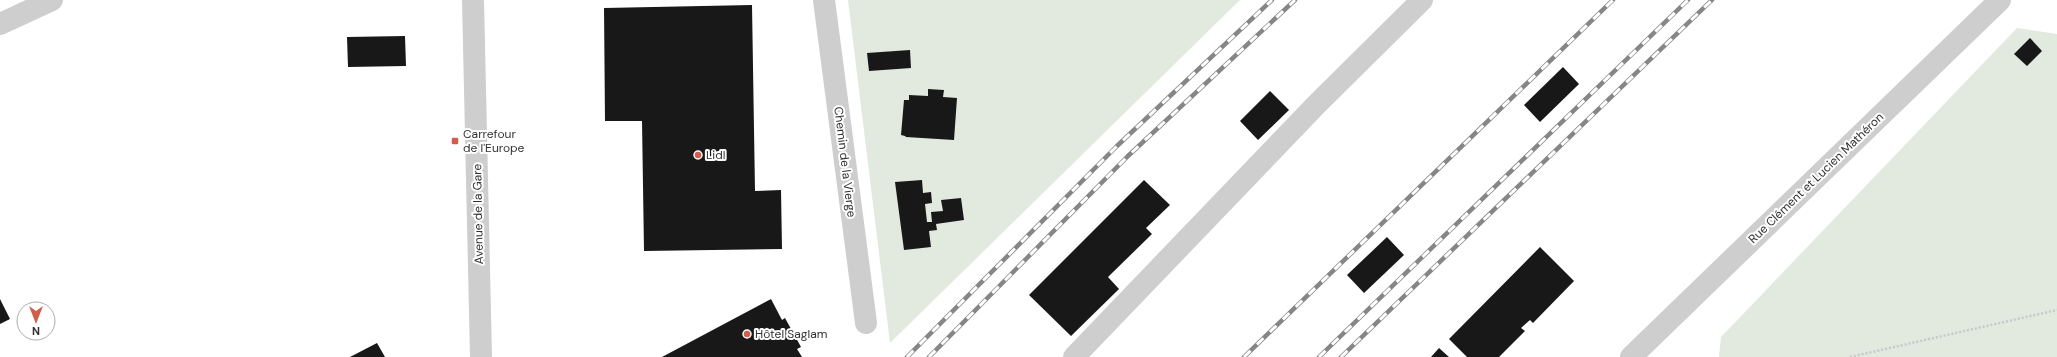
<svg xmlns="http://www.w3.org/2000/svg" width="2057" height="357" viewBox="0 0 2057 357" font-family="'DM Sans',sans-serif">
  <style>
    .green { fill: #e2e9df }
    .building { fill: #181818 }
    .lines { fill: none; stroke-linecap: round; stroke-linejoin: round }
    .path { stroke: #c8c8c8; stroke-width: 2.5; stroke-dasharray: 2 2; stroke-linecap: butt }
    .minor { stroke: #cecece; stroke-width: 22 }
    .rail-casing { stroke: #868686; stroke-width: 4.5 }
    .rail { stroke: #fff; stroke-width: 3; stroke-dasharray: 9; stroke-linecap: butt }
    .poi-dot { fill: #d15d4b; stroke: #fff; stroke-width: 1.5 }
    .labels { text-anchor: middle; stroke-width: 4; stroke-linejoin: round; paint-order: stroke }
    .poi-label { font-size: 12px; fill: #313131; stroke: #fff; text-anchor: start }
    .street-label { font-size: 12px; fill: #313131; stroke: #fff }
  </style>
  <rect width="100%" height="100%" fill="#fff"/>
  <path class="green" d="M 848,0 L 1240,0 L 890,343 Z
    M 2017,28 L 2057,34 L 2057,357 L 1719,357 L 1721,337 Z"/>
  <path class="building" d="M 752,5 L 755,191 L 781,190 L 782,249 L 644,251 L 642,121 L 605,121 L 604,8 Z
    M 405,36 L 406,66 L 348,67 L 347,37 Z
    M 2030,38 L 2042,51 L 2027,66 L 2014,54 Z
    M 910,50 L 911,68 L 869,71 L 867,53 Z
    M 1563,67 L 1579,84 L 1540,122 L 1524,105 Z
    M 928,89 L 944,90 L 943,97 L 957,98 L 954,140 L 906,137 L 905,136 L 901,135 L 904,100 L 909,100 L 909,95 L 928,96 Z
    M 1270,91 L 1289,110 L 1258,140 L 1240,121 Z
    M 922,180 L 923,193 L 931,192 L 932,203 L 925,204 L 927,222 L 932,222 L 931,212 L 943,211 L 941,200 L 961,198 L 964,220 L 936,224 L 937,230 L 929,231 L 931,247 L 904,250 L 895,182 Z
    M 1144,180 L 1170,205 L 1146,228 L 1152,234 L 1108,277 L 1119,289 L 1071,336 L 1029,295 Z
    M 1387,237 L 1404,255 L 1364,293 L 1347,275 Z
    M 1540,247 L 1574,281 L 1533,323 L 1530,320 L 1521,328 L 1525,331 L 1499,357 L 1467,357 L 1449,339 Z
    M 0,299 L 10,319 L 0,324 Z
    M 771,299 L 782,320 L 785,318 L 801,347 L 797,349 L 802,357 L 662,357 Z
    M 377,343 L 385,357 L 350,357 Z
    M 1439,348 L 1449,357 L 1431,357 Z"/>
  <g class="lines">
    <path class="path" d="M 1850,357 L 2057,310"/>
    <path class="minor" d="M 473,0 L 481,357
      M 824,0 L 866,323
      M 0,24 L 52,0
      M 1074,357 L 1317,104 L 1422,0
      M 1631,357 L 2000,0"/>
    <defs>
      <path id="rail" d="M 907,357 L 1117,146 L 1272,0
        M 929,357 L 1128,156 L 1295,0
        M 1244,357 L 1613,0
        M 1319,357 L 1688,0
        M 1341,357 L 1712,0"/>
    </defs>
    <use href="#rail" class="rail-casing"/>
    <use href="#rail" class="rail"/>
  </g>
  <g class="poi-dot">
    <rect x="451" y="137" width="8" height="8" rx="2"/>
    <circle cx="698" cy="155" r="4"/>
    <circle cx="747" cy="334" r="4"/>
  </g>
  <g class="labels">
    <g class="poi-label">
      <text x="463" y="138">Carrefour<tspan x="463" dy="14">de l'Europe</tspan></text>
      <text x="706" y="159">Lidl</text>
      <text x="755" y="338">Hôtel Saglam</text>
    </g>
    <g class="street-label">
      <text transform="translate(845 162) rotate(83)" y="4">Chemin de la Vierge</text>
      <text transform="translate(1816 178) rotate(-44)" y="4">Rue Clément et Lucien Mathéron</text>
      <text transform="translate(478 214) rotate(-91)" y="4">Avenue de la Gare</text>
    </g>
  </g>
  <g transform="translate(36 321) rotate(180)"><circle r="19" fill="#ffffff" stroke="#adadad"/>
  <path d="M0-3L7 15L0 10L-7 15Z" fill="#d15d4b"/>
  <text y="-6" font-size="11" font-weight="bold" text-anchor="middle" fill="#313131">N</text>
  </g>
</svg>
